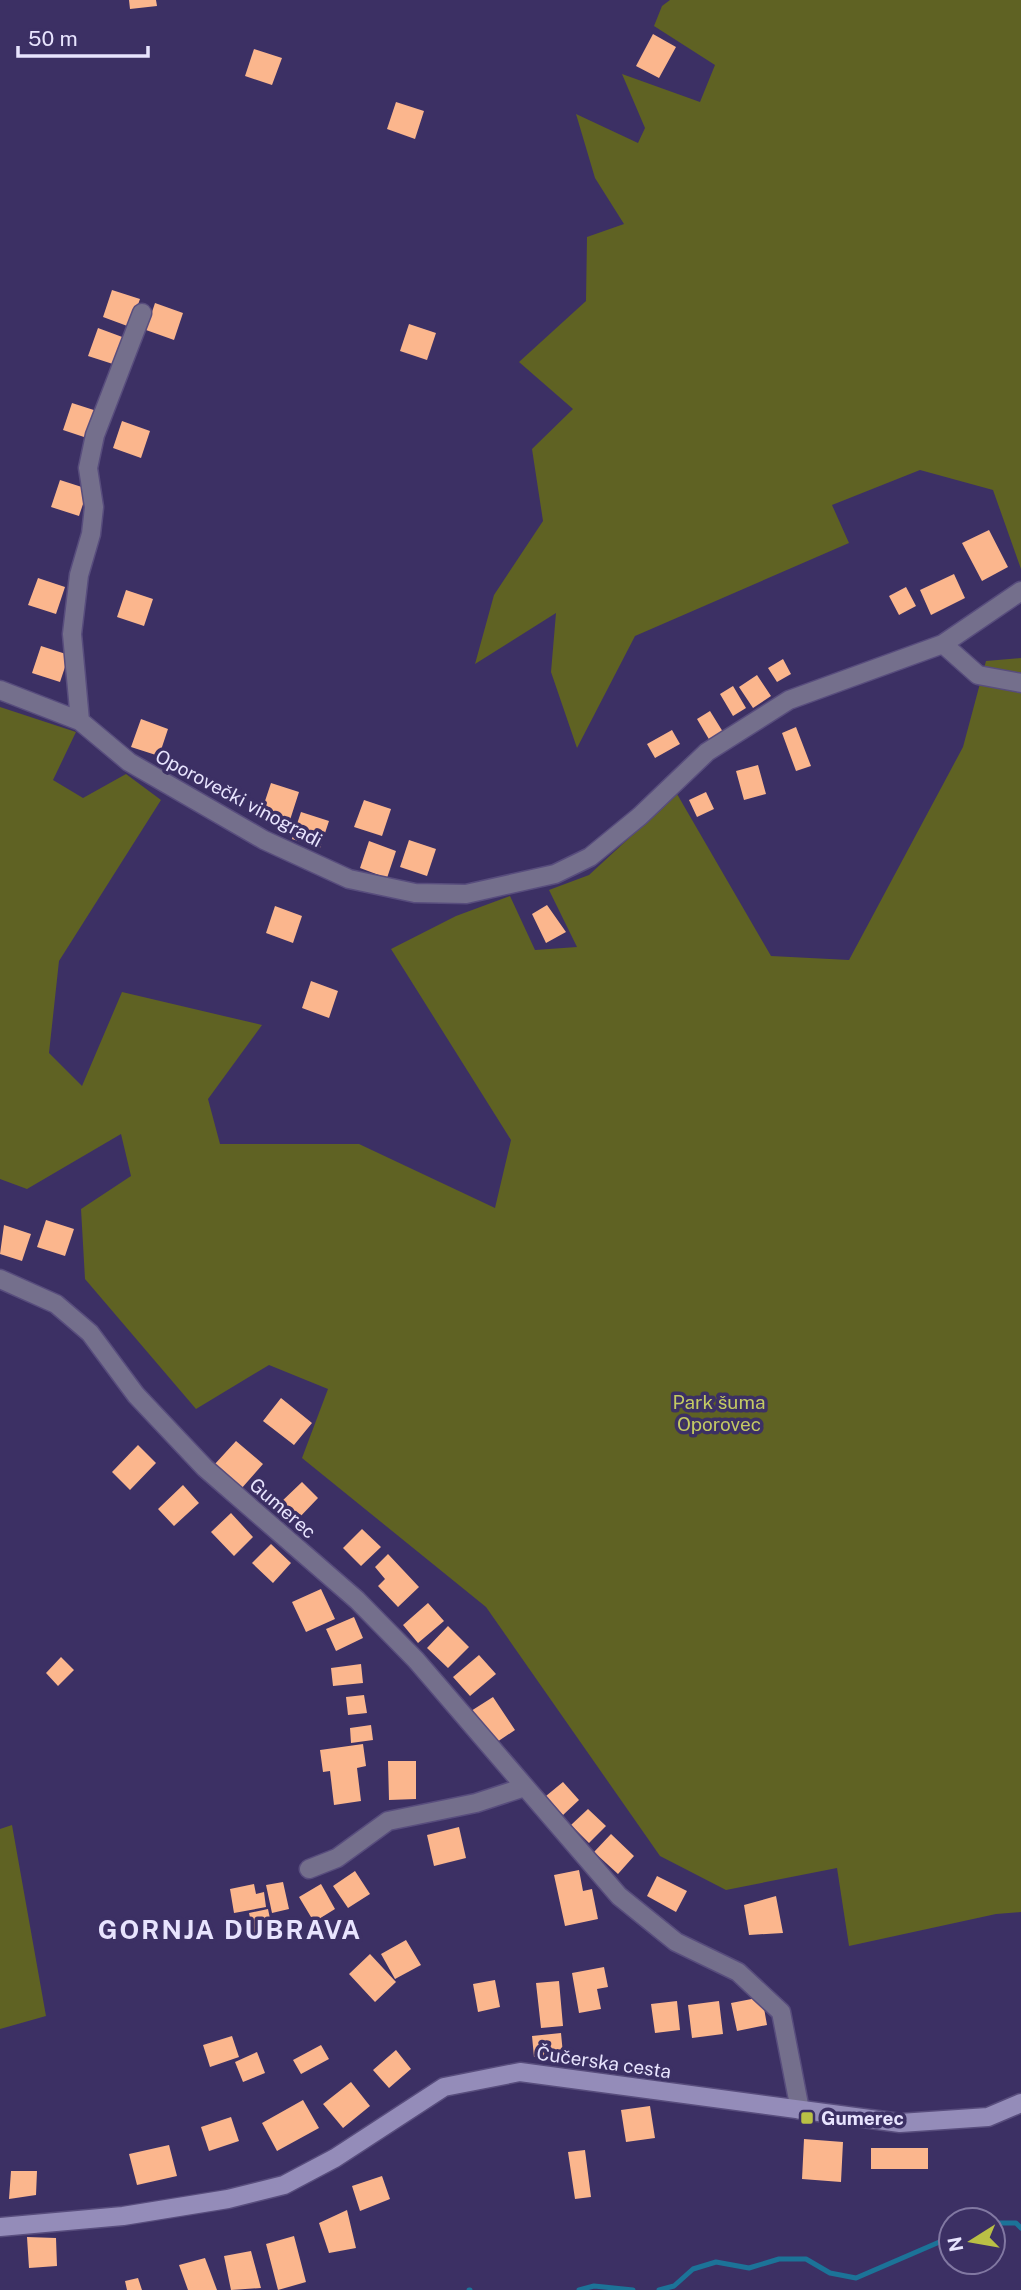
<svg xmlns="http://www.w3.org/2000/svg" width="1021" height="2290" viewBox="0 0 1021 2290" font-family="'Public Sans',sans-serif">
  <style>
    .green { fill: #5f6223 }
    .lines { fill: none; stroke-linecap: round; stroke-linejoin: round }
    .stream { stroke: #1c7398; stroke-width: 5 }
    .building { fill: #fbb68d }
    .street-casing { stroke: #584d7d; stroke-width: 21 }
    .secondary-casing { stroke: #584d7d; stroke-width: 21 }
    .street { stroke: #746f8c; stroke-width: 18 }
    .secondary { stroke: #948cb9; stroke-width: 18 }
    .poi-dot { fill: #bac045; stroke: #3c3064; stroke-width: 2.5 }
    .labels { text-anchor: middle; stroke-width: 7; stroke-linejoin: round; paint-order: stroke }
    .street-label { font-size: 19px; fill: #e8e4fe; stroke: #3c3064 }
    .park-label { font-size: 19px; fill: #c4ca63; stroke: #3c3064 }
    .poi-label { font-size: 19px; font-weight: bold; fill: #e8e4fe; stroke: #3c3064; text-anchor: start }
    .district-label { font-size: 26px; font-weight: bold; letter-spacing: 2px; fill: #e8e4fe; stroke: #3c3064 }
  </style>
  <rect width="100%" height="100%" fill="#3c3064"/>
  <path class="green" d="M 670,0 L 1021,0 L 1021,569 L 993,490 L 920,470 L 832,505 L 849,543 L 635,636 L 577,748 L 551,672 L 556,613 L 475,664 L 494,595 L 543,521 L 532,449 L 573,409 L 519,362 L 586,301 L 587,237 L 624,224 L 595,178 L 576,114 L 638,143 L 645,128 L 622,74 L 700,102 L 715,65 L 654,26 L 662,6 Z
    M 1021,658 L 1021,1912 L 996,1914 L 849,1946 L 837,1868 L 726,1890 L 660,1856 L 486,1607 L 302,1458 L 328,1389 L 269,1365 L 196,1409 L 85,1279 L 81,1209 L 131,1176 L 121,1134 L 27,1189 L 0,1179 L 0,707 L 76,732 L 53,780 L 83,798 L 126,774 L 161,800 L 59,961 L 49,1053 L 82,1086 L 122,992 L 262,1025 L 208,1099 L 220,1144 L 359,1144 L 495,1208 L 511,1140 L 391,949 L 456,916 L 510,896 L 535,950 L 577,947 L 549,890 L 589,875 L 677,794 L 771,956 L 849,960 L 963,747 L 986,661 Z
    M 12,1825 L 46,2016 L 0,2029 L 0,1829 Z"/>
  <g class="lines">
    <path class="stream" d="M 993,2223 L 1016,2223 L 1021,2228
      M 469,2290 L 470,2290
      M 579,2290 L 594,2286 L 633,2290
      M 659,2290 L 674,2286 L 693,2269 L 716,2262 L 749,2268 L 779,2259 L 806,2259 L 830,2273 L 856,2278 L 951,2237"/>
  </g>
  <path class="building" d="M 129,0 L 156,0 L 157,6 L 130,9 Z
    M 653,34 L 676,47 L 659,78 L 636,66 Z
    M 254,49 L 282,58 L 272,85 L 245,76 Z
    M 396,102 L 424,111 L 415,139 L 387,129 Z
    M 112,290 L 140,299 L 130,327 L 103,317 Z
    M 155,303 L 183,313 L 174,340 L 146,330 Z
    M 409,324 L 436,333 L 427,360 L 400,351 Z
    M 98,328 L 125,338 L 116,365 L 88,356 Z
    M 72,403 L 100,412 L 90,439 L 63,430 Z
    M 122,421 L 150,431 L 141,458 L 113,448 Z
    M 60,480 L 88,489 L 79,516 L 51,507 Z
    M 989,530 L 1008,567 L 982,581 L 962,543 Z
    M 954,574 L 965,598 L 931,615 L 920,590 Z
    M 38,578 L 65,587 L 56,614 L 28,605 Z
    M 906,587 L 916,606 L 899,615 L 889,596 Z
    M 126,590 L 153,599 L 144,626 L 117,617 Z
    M 41,646 L 69,655 L 60,682 L 32,673 Z
    M 783,659 L 791,674 L 777,682 L 768,668 Z
    M 757,675 L 771,696 L 753,708 L 739,687 Z
    M 733,686 L 746,708 L 733,716 L 720,694 Z
    M 710,711 L 723,732 L 710,741 L 697,719 Z
    M 141,719 L 168,729 L 159,756 L 131,747 Z
    M 796,727 L 811,766 L 796,771 L 782,733 Z
    M 672,730 L 680,744 L 655,758 L 647,744 Z
    M 758,765 L 766,794 L 744,800 L 736,771 Z
    M 271,783 L 299,792 L 290,820 L 262,810 Z
    M 706,792 L 714,809 L 697,817 L 689,800 Z
    M 364,800 L 391,809 L 382,836 L 354,827 Z
    M 301,812 L 329,821 L 320,848 L 292,839 Z
    M 409,840 L 436,849 L 427,876 L 400,867 Z
    M 369,841 L 396,851 L 387,878 L 360,868 Z
    M 547,905 L 566,932 L 546,943 L 532,914 Z
    M 275,906 L 302,916 L 293,943 L 266,933 Z
    M 311,981 L 338,991 L 329,1018 L 302,1008 Z
    M 46,1220 L 74,1229 L 65,1256 L 37,1247 Z
    M 4,1225 L 31,1234 L 22,1261 L 0,1254 Z
    M 281,1398 L 312,1423 L 294,1445 L 263,1421 Z
    M 236,1441 L 263,1464 L 241,1489 L 214,1465 Z
    M 138,1445 L 156,1463 L 130,1490 L 112,1472 Z
    M 302,1482 L 318,1498 L 297,1520 L 280,1503 Z
    M 183,1485 L 199,1503 L 174,1526 L 158,1509 Z
    M 231,1513 L 253,1537 L 234,1556 L 211,1532 Z
    M 362,1529 L 381,1547 L 361,1566 L 343,1548 Z
    M 271,1544 L 291,1563 L 273,1583 L 252,1563 Z
    M 388,1554 L 419,1587 L 398,1607 L 378,1586 L 385,1579 L 375,1567 Z
    M 321,1589 L 335,1619 L 306,1632 L 292,1602 Z
    M 428,1603 L 444,1621 L 418,1643 L 403,1625 Z
    M 354,1617 L 363,1638 L 336,1651 L 326,1629 Z
    M 448,1626 L 469,1647 L 448,1668 L 427,1648 Z
    M 479,1655 L 496,1674 L 470,1696 L 453,1677 Z
    M 61,1657 L 74,1670 L 58,1686 L 46,1673 Z
    M 361,1664 L 363,1683 L 333,1686 L 331,1668 Z
    M 364,1695 L 367,1713 L 348,1715 L 346,1697 Z
    M 493,1697 L 515,1730 L 494,1744 L 471,1711 Z
    M 371,1725 L 373,1740 L 351,1743 L 350,1728 Z
    M 363,1744 L 366,1766 L 357,1768 L 361,1801 L 334,1805 L 330,1771 L 323,1772 L 320,1750 Z
    M 388,1761 L 416,1761 L 416,1799 L 389,1800 Z
    M 563,1782 L 579,1800 L 563,1815 L 546,1796 Z
    M 588,1809 L 606,1826 L 589,1843 L 571,1825 Z
    M 459,1827 L 466,1858 L 434,1866 L 427,1835 Z
    M 611,1834 L 634,1856 L 618,1874 L 594,1852 Z
    M 579,1870 L 583,1891 L 592,1889 L 598,1919 L 565,1926 L 554,1875 Z
    M 355,1871 L 370,1894 L 348,1908 L 333,1886 Z
    M 657,1876 L 687,1891 L 676,1912 L 647,1896 Z
    M 283,1882 L 289,1909 L 272,1913 L 266,1885 Z
    M 254,1884 L 256,1894 L 264,1892 L 266,1907 L 234,1913 L 230,1889 Z
    M 321,1884 L 335,1909 L 314,1922 L 299,1897 Z
    M 776,1896 L 783,1933 L 749,1935 L 744,1905 Z
    M 268,1909 L 273,1933 L 254,1936 L 249,1913 Z
    M 406,1940 L 421,1965 L 395,1979 L 381,1954 Z
    M 370,1954 L 396,1982 L 375,2002 L 349,1974 Z
    M 604,1967 L 608,1987 L 597,1989 L 601,2009 L 579,2013 L 572,1973 Z
    M 495,1980 L 500,2007 L 478,2012 L 473,1984 Z
    M 559,1981 L 563,2026 L 541,2028 L 536,1983 Z
    M 762,1997 L 767,2025 L 737,2031 L 731,2003 Z
    M 677,2001 L 680,2030 L 655,2033 L 651,2004 Z
    M 719,2001 L 723,2034 L 692,2038 L 688,2005 Z
    M 561,2033 L 563,2054 L 534,2057 L 532,2036 Z
    M 232,2036 L 239,2057 L 210,2067 L 203,2045 Z
    M 321,2045 L 329,2059 L 301,2074 L 293,2060 Z
    M 396,2050 L 411,2069 L 389,2088 L 373,2070 Z
    M 257,2052 L 265,2073 L 243,2082 L 235,2062 Z
    M 351,2082 L 370,2106 L 343,2128 L 323,2104 Z
    M 303,2100 L 319,2128 L 277,2151 L 262,2123 Z
    M 650,2106 L 655,2138 L 626,2142 L 621,2110 Z
    M 231,2117 L 239,2141 L 209,2151 L 201,2127 Z
    M 804,2139 L 843,2142 L 841,2182 L 802,2179 Z
    M 169,2145 L 177,2176 L 137,2185 L 129,2154 Z
    M 871,2148 L 928,2148 L 928,2169 L 871,2169 Z
    M 585,2150 L 591,2197 L 575,2199 L 568,2152 Z
    M 11,2171 L 37,2171 L 36,2195 L 9,2199 Z
    M 382,2176 L 390,2199 L 360,2211 L 352,2186 Z
    M 347,2210 L 356,2248 L 329,2253 L 319,2223 Z
    M 294,2236 L 306,2282 L 278,2290 L 266,2244 Z
    M 27,2237 L 56,2238 L 57,2266 L 29,2268 Z
    M 251,2251 L 261,2288 L 231,2290 L 224,2256 Z
    M 205,2258 L 217,2290 L 188,2290 L 179,2265 Z
    M 138,2278 L 142,2290 L 127,2290 L 125,2281 Z"/>
  <g class="lines">
    <defs>
      <path id="street" d="M 943,644 L 1021,591
        M 0,690 L 80,721 L 129,762 L 264,840 L 349,879 L 415,893 L 466,894 L 555,874 L 590,857 L 640,816 L 707,752 L 789,700 L 943,644 L 978,675 L 1021,683
        M 80,721 L 72,634 L 79,575 L 91,534 L 94,507 L 88,468 L 95,435 L 142,313
        M 0,1279 L 56,1304 L 90,1333 L 136,1395 L 205,1468 L 357,1600 L 416,1660 L 619,1896 L 676,1942 L 738,1972 L 781,2012 L 800,2110
        M 309,1869 L 337,1858 L 388,1821 L 476,1803 L 525,1787"/>
      <path id="secondary" d="M 0,2227 L 123,2216 L 228,2199 L 284,2185 L 335,2158 L 444,2087 L 520,2072 L 900,2123 L 988,2117 L 1021,2103"/>
    </defs>
    <use href="#street" class="street-casing"/>
    <use href="#secondary" class="secondary-casing"/>
    <use href="#street" class="street"/>
    <use href="#secondary" class="secondary"/>
  </g>
  <rect class="poi-dot" x="800" y="2111" width="14" height="14" rx="3.5"/>
  <g class="labels">
    <g class="street-label">
      <text transform="translate(239 798) rotate(28)" y="7">Oporovečki vinogradi</text>
      <text transform="translate(283 1508) rotate(41)" y="7">Gumerec</text>
      <text transform="translate(604 2062) rotate(8)" y="7">Čučerska cesta</text>
    </g>
    <g class="park-label">
      <text x="719" y="1409">Park šuma<tspan x="719" dy="22">Oporovec</tspan></text>
    </g>
    <g class="poi-label">
      <text x="821" y="2125">Gumerec</text>
    </g>
    <g class="district-label">
      <text x="230" y="1939">GORNJA DUBRAVA</text>
    </g>
  </g>
  <g transform="translate(972 2241) rotate(259)"><circle r="33" fill="#3c3064" stroke="#8178a2" stroke-width="2"/>
  <path d="M0-5L12 26L0 18L-12 26Z" fill="#bac045"/>
  <text y="-10" font-size="19" font-weight="bold" text-anchor="middle" fill="#e8e4fe">N</text>
  </g>
  <path d="M18 46v10h130v-10" fill="none" stroke="#e8e4fe" stroke-width="3.5"/>
  <text x="28" y="46" font-size="21" fill="#e8e4fe" stroke="#3c3064" stroke-width="5" paint-order="stroke">50 m</text>
</svg>
